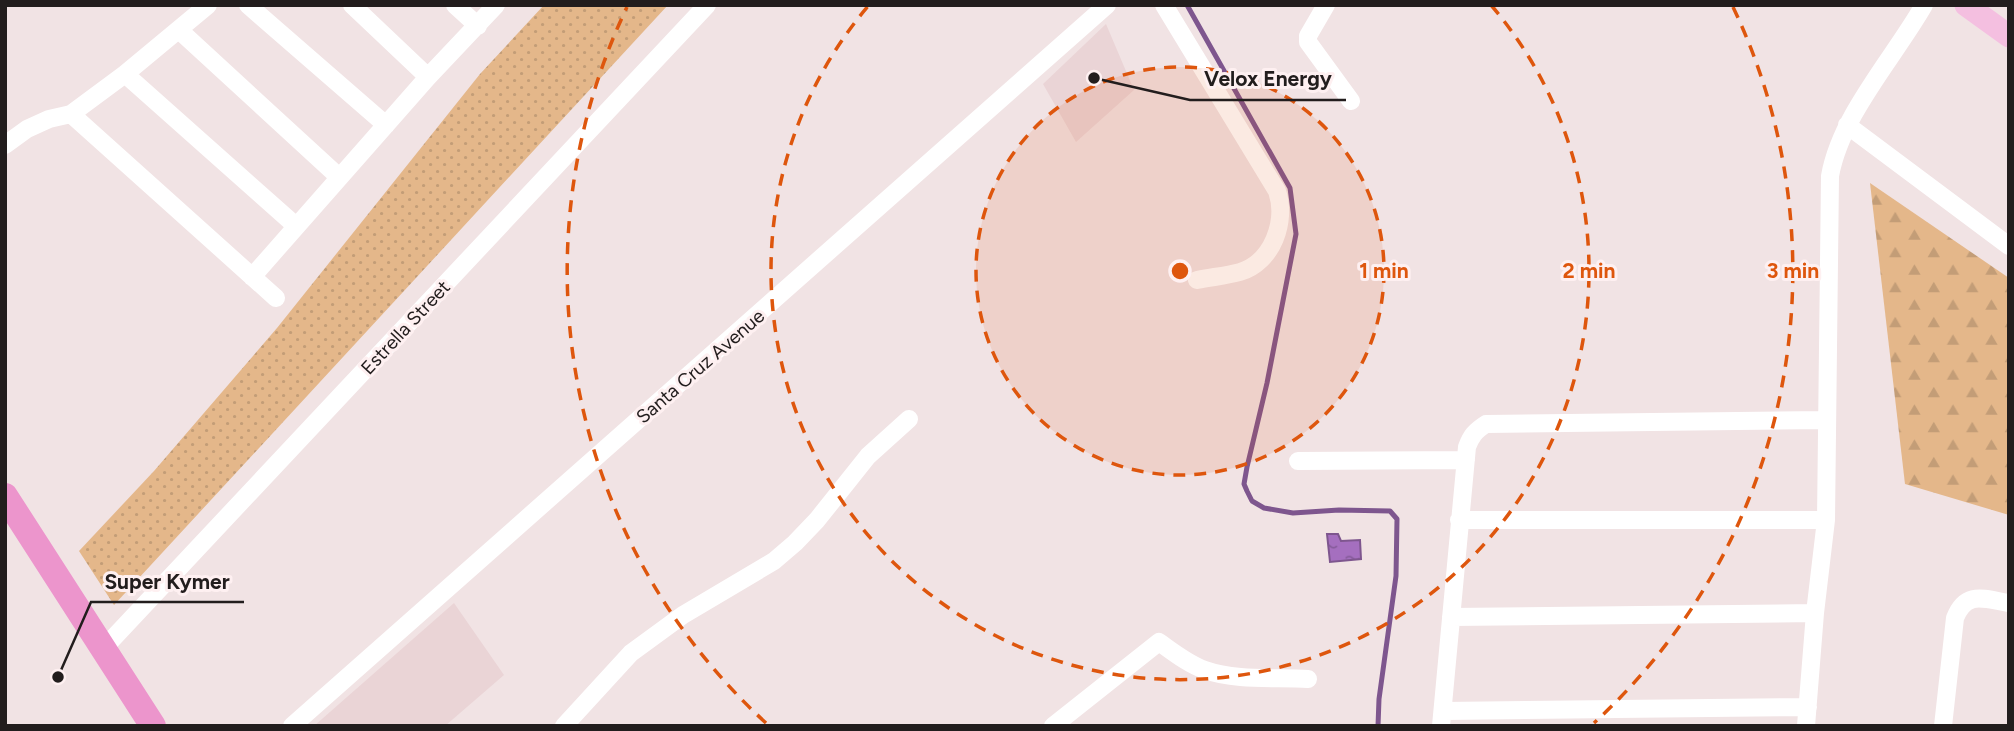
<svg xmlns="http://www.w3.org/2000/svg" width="2014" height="731" viewBox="0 0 2014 731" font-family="Figtree,sans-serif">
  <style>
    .built { fill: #ead4d6 }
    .grass { fill: url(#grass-dots) }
    .forest { fill: url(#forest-firs) }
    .water { fill: url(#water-ripples); stroke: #7e568e; stroke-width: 2 }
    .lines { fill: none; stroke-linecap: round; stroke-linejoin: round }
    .stream { stroke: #7e568e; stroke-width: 5 }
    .minor { stroke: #fff; stroke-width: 18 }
    .major { stroke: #f4bfe0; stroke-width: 23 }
    .highway { stroke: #ec95cc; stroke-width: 26 }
    .ring { fill: none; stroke: #de560d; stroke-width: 3.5; stroke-dasharray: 12 9 }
    .labels { text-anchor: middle; stroke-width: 6; stroke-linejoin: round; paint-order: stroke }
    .street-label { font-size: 19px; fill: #221d1d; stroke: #fef0f1 }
    .centre { fill: #de560d; stroke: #fef0f1; stroke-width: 3.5 }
    .ring-label { font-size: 21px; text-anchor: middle; font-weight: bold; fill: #de560d; stroke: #fef0f1; stroke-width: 6; stroke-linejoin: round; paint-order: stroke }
    .leader { fill: none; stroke: #221d1d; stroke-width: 2.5 }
    .callout-dot { fill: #221d1d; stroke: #fef0f1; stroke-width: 2.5 }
    .callout-label { font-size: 21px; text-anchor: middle; font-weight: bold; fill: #221d1d; stroke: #fef0f1; stroke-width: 6; stroke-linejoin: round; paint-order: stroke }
  </style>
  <defs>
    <pattern id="grass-dots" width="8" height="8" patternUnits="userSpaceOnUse" patternTransform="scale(1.75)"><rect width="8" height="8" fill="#e4b78a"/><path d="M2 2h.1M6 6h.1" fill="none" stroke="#c39d77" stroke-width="1.8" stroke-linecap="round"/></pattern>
    <pattern id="forest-firs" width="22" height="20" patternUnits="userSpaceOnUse" patternTransform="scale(1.75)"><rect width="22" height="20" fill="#e4b78a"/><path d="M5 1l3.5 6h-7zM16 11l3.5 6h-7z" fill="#c39d77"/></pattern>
    <pattern id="water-ripples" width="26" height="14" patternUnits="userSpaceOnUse" patternTransform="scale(1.75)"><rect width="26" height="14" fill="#a56fbf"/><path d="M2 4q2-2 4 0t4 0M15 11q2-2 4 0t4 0" fill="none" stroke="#865b9b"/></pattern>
  </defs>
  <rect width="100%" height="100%" fill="#f1e3e4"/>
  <path class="built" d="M 1106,24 L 1134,90 L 1076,142 L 1043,84 Z
    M 454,603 L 504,675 L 445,726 L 314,726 Z"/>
  <path class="grass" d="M 544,5 L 668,5 L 114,605 L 79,551 L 154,471 L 277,328 L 480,74 Z"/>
  <path class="forest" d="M 1870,183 L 2009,278 L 2009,515 L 1905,484 Z"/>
  <path class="water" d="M 1327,534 L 1338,534 L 1341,541 L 1360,540 L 1361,559 L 1330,562 Z"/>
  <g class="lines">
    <path class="stream" d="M 1187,5 L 1290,188 L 1296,234 L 1267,383 L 1247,467 L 1244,484 L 1247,491 L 1252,501 L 1264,508 L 1293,513 L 1339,510 L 1390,511 L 1397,519 L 1396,576 L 1379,699 L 1378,726"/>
    <path class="minor" d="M 248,5 L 386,125
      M 352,5 L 428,77
      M 455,5 L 478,26
      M 1164,5 L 1277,191 C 1287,221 1273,262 1240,272 C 1226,276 1211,277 1197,280
      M 1326,5 L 1308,36 L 1308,42 L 1351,101
      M 179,30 L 339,177
      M 125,74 L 296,226
      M 71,114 L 276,298
      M 1847,125 L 2009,246
      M 5,145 L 27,129 L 49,119 L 71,114 L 125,74 L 208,5
      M 252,277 L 428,77 L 496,5
      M 1298,461 L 1466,460
      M 1459,520 L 1826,520
      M 1451,617 L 1815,613
      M 103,649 L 707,5
      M 1444,711 L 1808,707
      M 292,726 L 1107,5
      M 564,726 L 631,653 L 683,615 L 774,561 L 795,543 L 817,520 L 868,456 L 909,419
      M 1053,726 L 1159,642 C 1173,652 1188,664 1205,670 C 1236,681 1275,677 1308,679
      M 1441,726 L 1467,447 C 1471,436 1475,431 1486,424 L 1825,420
      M 1806,726 L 1815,613 L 1826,520 L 1830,176 C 1841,115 1893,59 1924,5
      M 1943,726 L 1955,618 C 1966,590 1984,599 2009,603"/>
    <path class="major" d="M 1966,5 L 2009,36"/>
    <path class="highway" d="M 5,496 L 153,726"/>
  </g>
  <circle cx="1180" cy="271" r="204" fill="#de560d" fill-opacity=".12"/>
  <g class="ring">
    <circle cx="1180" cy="271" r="204"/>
    <path d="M1491 5A409 409 0 1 1 869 5"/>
    <path d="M766 723A613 613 0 0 1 627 7M1733 7A613 613 0 0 1 1594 723"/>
  </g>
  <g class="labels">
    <g class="street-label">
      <text transform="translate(405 327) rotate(-47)" y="7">Estrella Street</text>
      <text transform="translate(700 366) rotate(-41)" y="7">Santa Cruz Avenue</text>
    </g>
  </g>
  <circle cx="1180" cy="271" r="10" class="centre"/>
  <g class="ring-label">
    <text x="1384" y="278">1 min</text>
    <text x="1589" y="278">2 min</text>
    <text x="1793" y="278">3 min</text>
  </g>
  <path class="leader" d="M1094 78L1190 100H1346M58 677L91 602H244"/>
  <g class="callout-dot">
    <circle cx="1094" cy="78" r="7"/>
    <circle cx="58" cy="677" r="7"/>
  </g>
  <g class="callout-label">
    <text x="1268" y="86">Velox Energy</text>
    <text x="167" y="589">Super Kymer</text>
  </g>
  <rect width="2014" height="731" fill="none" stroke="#221d1d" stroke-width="14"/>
</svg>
